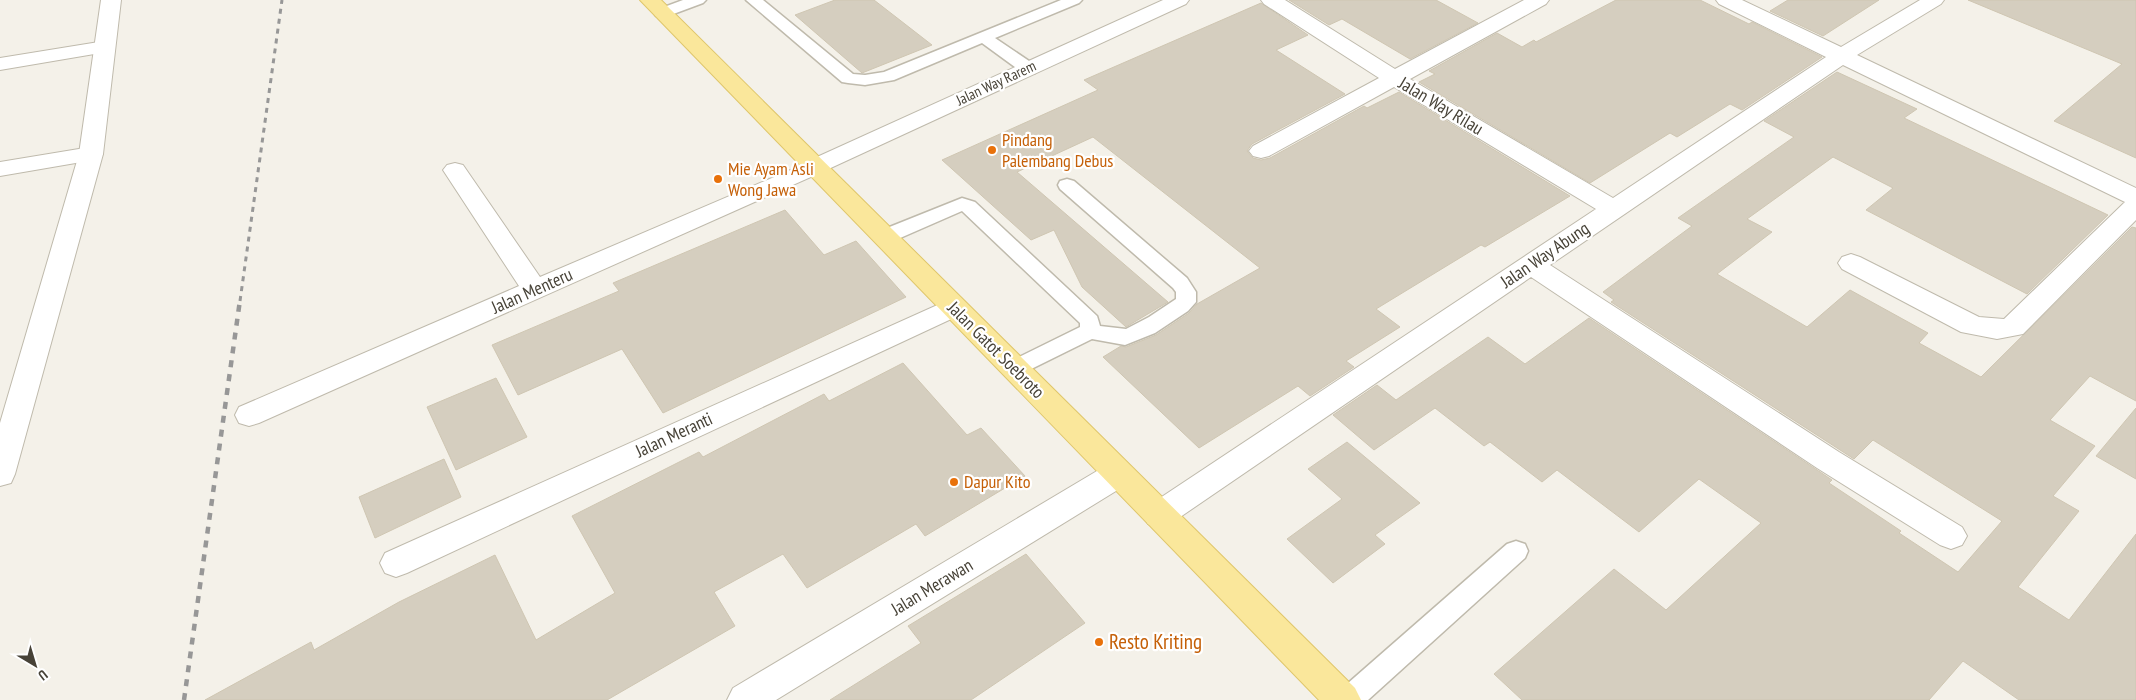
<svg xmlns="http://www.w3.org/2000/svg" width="2136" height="700" viewBox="0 0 2136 700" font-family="'PT Sans Narrow',sans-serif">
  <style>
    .building { fill: #d5cebf; stroke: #cfc6b2 }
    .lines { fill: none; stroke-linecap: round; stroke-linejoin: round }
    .service-casing { stroke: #bfbaac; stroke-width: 3 }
    .minor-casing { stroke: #bfbaac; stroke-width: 2 }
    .tertiary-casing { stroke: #bfbaac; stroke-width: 2 }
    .primary-casing { stroke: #dfc66b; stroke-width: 2 }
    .service { fill: #fff; fill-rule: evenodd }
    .minor { fill: #fff; fill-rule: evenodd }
    .tertiary { fill: #fff; fill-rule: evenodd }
    .primary { fill: #fae79b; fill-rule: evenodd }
    .rail-far1 { stroke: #979797; stroke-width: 3; stroke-dasharray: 5 5; stroke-linecap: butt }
    .rail { stroke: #979797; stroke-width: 4.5; stroke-dasharray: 7 7; stroke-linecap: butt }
    .food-dot { fill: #e8710a; stroke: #fff; stroke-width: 2 }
    .labels { text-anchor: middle; stroke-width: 4.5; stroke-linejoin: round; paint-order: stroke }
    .far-street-label { font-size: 15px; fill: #474237; stroke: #fff }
    .street-label { font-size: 18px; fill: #474237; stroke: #fff }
    .food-label { font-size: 18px; fill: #c56008; stroke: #fff; text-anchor: start }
    .near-food-label { font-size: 21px; fill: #c56008; stroke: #fff; text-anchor: start }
  </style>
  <rect width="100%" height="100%" fill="#f4f1e9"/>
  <path class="building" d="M 835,0 L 874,0 L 932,45 L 862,73 L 795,15 Z
    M 1289,0 L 1436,0 L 1478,23 L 1410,59 L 1342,19 L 1329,25 Z
    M 1616,0 L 1700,0 L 1749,24 L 1752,22 L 1822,57 L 1742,110 L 1730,104 L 1677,137 L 1670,133 L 1590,183 L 1419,82 L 1435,74 L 1429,71 L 1497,33 L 1522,47 L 1534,40 L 1536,42 Z
    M 1788,0 L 1879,0 L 1823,36 L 1770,11 Z
    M 1968,0 L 2136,0 L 2136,158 L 2054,121 L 2122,64 Z
    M 1261,3 L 1308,35 L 1276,50 L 1345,94 L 1252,144 L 1247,151 L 1253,158 L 1261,160 L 1270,158 L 1364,106 L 1367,108 L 1399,92 L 1570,196 L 1485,247 L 1481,245 L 1376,309 L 1400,327 L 1346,361 L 1354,367 L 1310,396 L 1298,386 L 1199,448 L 1103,357 L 1121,346 L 1126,347 L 1156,335 L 1189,313 L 1197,304 L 1260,268 L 1093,137 L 1017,172 L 1168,302 L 1126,327 L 1082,287 L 1054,230 L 1031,240 L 942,160 L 1098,90 L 1084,80 Z
    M 1837,72 L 1917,109 L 1904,118 L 2108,215 L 2027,294 L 1866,210 L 1893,188 L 1833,157 L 1747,219 L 1772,232 L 1717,274 L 1807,327 L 1850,290 L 1928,333 L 1919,343 L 1981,377 L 2132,227 L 2136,228 L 2136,401 L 2090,376 L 2050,420 L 2095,446 L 2053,496 L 2079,511 L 2018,587 L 2069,620 L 2136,534 L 2136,700 L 2019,700 L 1963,661 L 1929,700 L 1522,700 L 1494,674 L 1614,569 L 1666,610 L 1761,523 L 1699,479 L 1639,532 L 1557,470 L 1542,482 L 1490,442 L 1484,446 L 1435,408 L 1374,450 L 1333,415 L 1377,385 L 1396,400 L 1488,337 L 1525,364 L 1589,318 L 1832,480 L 1829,483 L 1901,531 L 1899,533 L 1958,572 L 2002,521 L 1873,440 L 1854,459 L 1611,302 L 1614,300 L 1603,292 L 1692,226 L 1678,218 L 1794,137 L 1764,121 Z
    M 785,210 L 824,255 L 856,241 L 906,297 L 663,413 L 622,349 L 518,395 L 492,345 L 619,291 L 613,283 Z
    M 903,363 L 967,435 L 981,428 L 1025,476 L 925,536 L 916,524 L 807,588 L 783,554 L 714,592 L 735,626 L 607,700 L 205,700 L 311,642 L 314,650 L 399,602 L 495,555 L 536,640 L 615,593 L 572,516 L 699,452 L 703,457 L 824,394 L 829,401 Z
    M 496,378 L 527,437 L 456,470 L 427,407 Z
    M 2136,408 L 2136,479 L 2096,456 Z
    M 1347,442 L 1420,503 L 1375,535 L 1385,544 L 1333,583 L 1287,539 L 1342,499 L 1308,469 Z
    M 444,459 L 461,497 L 375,538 L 359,497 Z
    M 1026,554 L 1085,623 L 971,700 L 830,700 L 921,643 L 908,626 Z"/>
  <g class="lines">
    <defs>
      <path id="service" d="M 683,0 L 706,0 L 703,3 L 668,16 L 656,16 L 654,13 L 656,10 Z
        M 746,0 L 763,0 L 853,74 L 865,75 L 884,72 L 1061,0 L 1082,0 L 1079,3 L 995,38 L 1035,65 L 1037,69 L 1035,73 L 1023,73 L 982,43 L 894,80 L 865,85 L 848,83 L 842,82 Z
        M 1067,179 L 1074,181 L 1187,278 L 1196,292 L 1196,302 L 1188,311 L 1155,333 L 1125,345 L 1092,339 L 1015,377 L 1007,375 L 1004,369 L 1007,363 L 1080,327 L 1080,323 L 962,211 L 891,242 L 884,243 L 877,242 L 874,237 L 877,232 L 962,198 L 975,202 L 1097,316 L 1100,326 L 1126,329 L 1149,317 L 1176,299 L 1176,292 L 1173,288 L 1060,189 L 1058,185 L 1060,181 Z
        M 1516,541 L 1525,544 L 1528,551 L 1525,558 L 1368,700 L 1335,700 L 1339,691 L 1507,544 Z"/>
      <path id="minor" d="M 1261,0 L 1285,0 L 1395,69 L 1524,0 L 1549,0 L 1546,4 L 1410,79 L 1613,198 L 1826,57 L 1719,4 L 1716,0 L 1742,0 L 1841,47 L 1920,0 L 1944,0 L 1941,4 L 1857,55 L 2136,188 L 2136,220 L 2023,334 L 1997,339 L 1961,332 L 1842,269 L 1838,263 L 1842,257 L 1851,254 L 1860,257 L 1979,317 L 2004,319 L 2125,202 L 1843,65 L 1550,265 L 1839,452 L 1962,527 L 1967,536 L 1962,545 L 1951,549 L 1940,545 L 1817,468 L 1531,277 L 1170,524 L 1159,528 L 1148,524 L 1143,515 L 1148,506 L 1596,209 L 1394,87 L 1269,156 L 1261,158 L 1253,156 L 1249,151 L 1253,146 L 1379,78 L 1264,4 Z
        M 105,41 L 112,43 L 115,47 L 112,51 L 0,70 L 0,58 Z
        M 91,147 L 99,149 L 103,154 L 99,159 L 0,176 L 0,162 Z
        M 814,160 L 822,162 L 826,167 L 822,172 L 259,423 L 249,426 L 239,423 L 235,415 L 239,407 L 519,286 L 443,170 L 447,165 L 455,163 L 463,165 L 540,277 Z
        M 953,298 L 962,300 L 966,307 L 962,314 L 407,573 L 396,577 L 385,573 L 380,563 L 385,553 Z
        M 1118,462 L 1129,465 L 1133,474 L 1129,483 L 776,700 L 727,700 L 733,688 L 1107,465 Z"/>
      <path id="tertiary" d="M 101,0 L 121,0 L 103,154 L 15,474 L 11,483 L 0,486 L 0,423 L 79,154 Z
        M 1163,0 L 1189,0 L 1186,4 L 822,172 L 814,174 L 806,172 L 802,167 L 806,162 Z"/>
      <path id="primary" d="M 640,0 L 661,0 L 1355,688 L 1361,700 L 1319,700 Z"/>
    </defs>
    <use href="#service" class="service-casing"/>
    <use href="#minor" class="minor-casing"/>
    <use href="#tertiary" class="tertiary-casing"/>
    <use href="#primary" class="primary-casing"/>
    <use href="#service" class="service"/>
    <use href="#minor" class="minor"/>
    <use href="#tertiary" class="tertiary"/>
    <use href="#primary" class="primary"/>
    <path class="rail-far1" d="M 240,301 L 282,0"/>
    <path class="rail" d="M 184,700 L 240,300"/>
  </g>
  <g class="food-dot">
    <circle cx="992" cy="150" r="5"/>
    <circle cx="718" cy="179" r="5"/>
    <circle cx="954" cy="482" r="5"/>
    <circle cx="1099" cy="642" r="5"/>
  </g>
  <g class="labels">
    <g class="far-street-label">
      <text transform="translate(996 83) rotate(-25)" y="5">Jalan Way Rarem</text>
    </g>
    <g class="street-label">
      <text transform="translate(1441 106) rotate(31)" y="6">Jalan Way Rilau</text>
      <text transform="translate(1545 255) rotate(-34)" y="6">Jalan Way Abung</text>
      <text transform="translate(532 291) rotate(-24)" y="6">Jalan Menteru</text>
      <text transform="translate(996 350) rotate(45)" y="6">Jalan Gatot Soebroto</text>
      <text transform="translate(674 435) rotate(-25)" y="6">Jalan Meranti</text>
      <text transform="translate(932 587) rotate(-31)" y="6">Jalan Merawan</text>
    </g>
    <g class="food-label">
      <text x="1002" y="146">Pindang<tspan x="1002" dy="21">Palembang Debus</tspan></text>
      <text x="728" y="175">Mie Ayam Asli<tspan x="728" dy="21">Wong Jawa</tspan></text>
      <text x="964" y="488">Dapur Kito</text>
    </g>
    <g class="near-food-label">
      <text x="1109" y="649">Resto Kriting</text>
    </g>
  </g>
  <g transform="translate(35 665) rotate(142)" stroke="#ffffff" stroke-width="4" paint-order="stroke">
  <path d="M0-4L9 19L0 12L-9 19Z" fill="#474237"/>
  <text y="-8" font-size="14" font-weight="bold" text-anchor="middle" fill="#474237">U</text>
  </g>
</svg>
